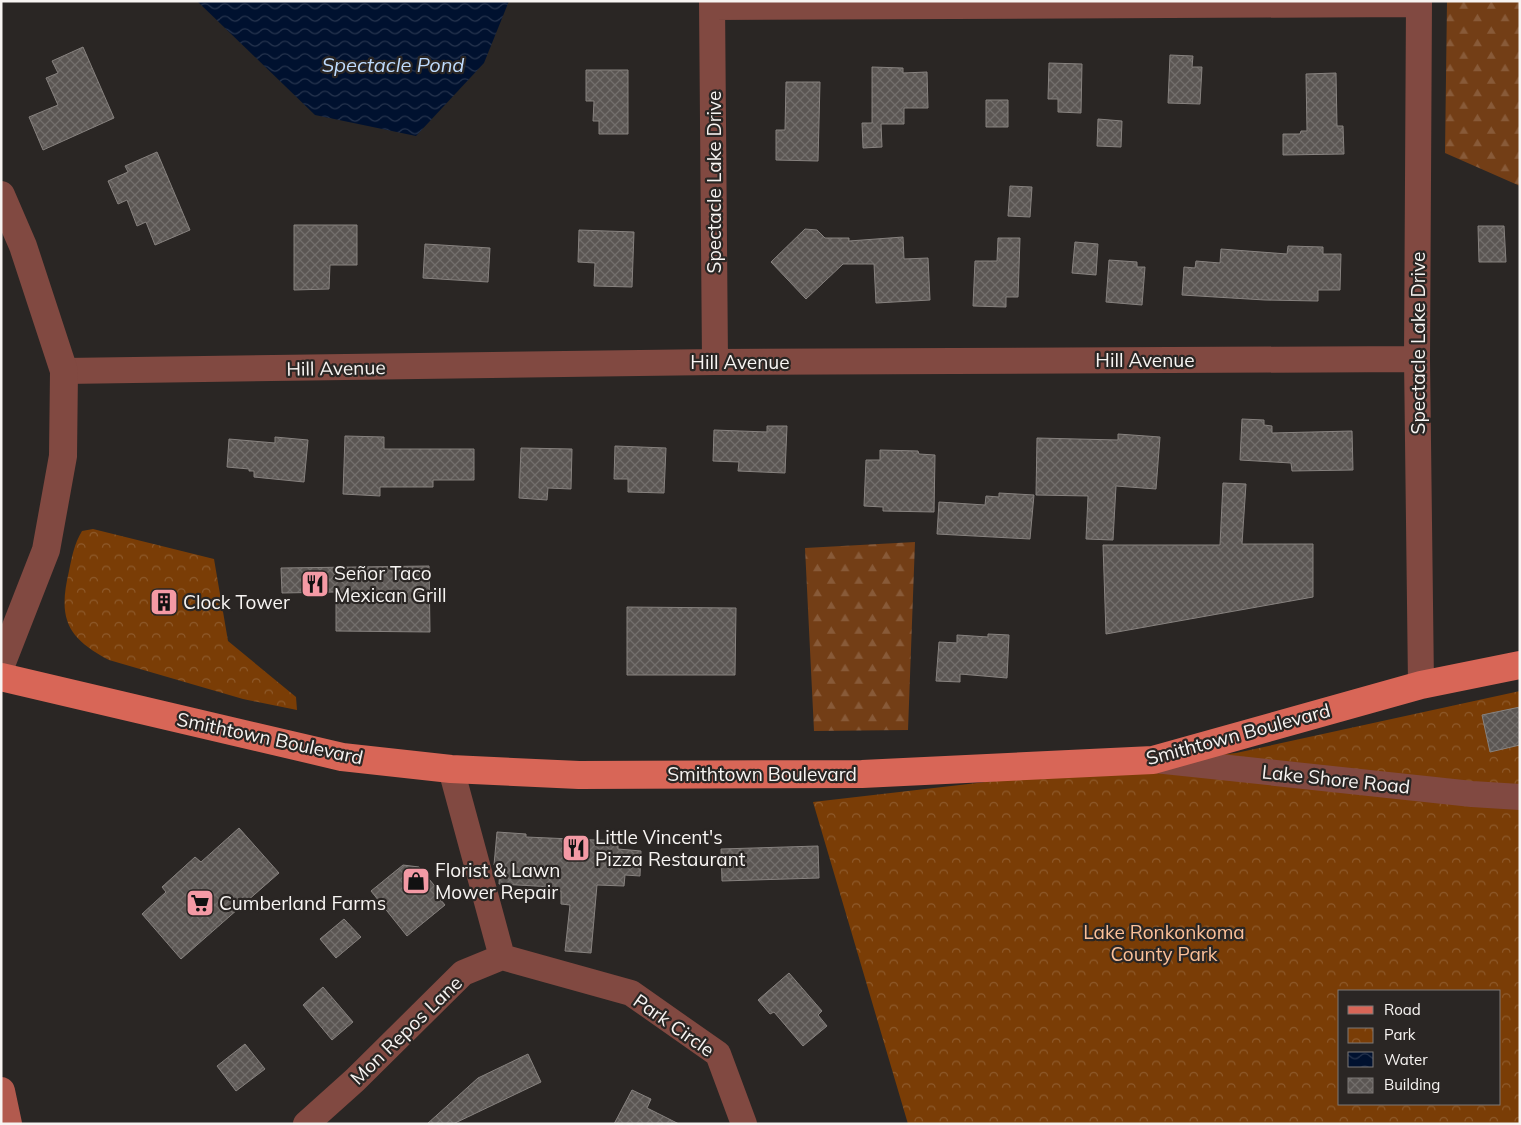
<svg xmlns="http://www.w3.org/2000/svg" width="1521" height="1125" viewBox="0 0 1521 1125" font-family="Mulish,sans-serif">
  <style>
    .forest { fill: url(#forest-firs) }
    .park { fill: url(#park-crowns); fill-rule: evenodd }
    .water { fill: url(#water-waves) }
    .building { fill: url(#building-cross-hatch); stroke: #87827f }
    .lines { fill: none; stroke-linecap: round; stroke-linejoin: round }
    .minor { stroke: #814941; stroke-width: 26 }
    .tertiary { stroke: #814941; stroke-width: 28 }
    .secondary { stroke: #b25a4e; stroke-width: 28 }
    .primary { stroke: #d86657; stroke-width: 28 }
    .labels { text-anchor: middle; stroke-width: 4.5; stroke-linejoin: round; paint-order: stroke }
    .street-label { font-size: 19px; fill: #f7f4f2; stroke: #2a2624 }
    .poi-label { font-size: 19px; fill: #f7f4f2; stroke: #2a2624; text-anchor: start }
    .park-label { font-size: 19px; fill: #fbc099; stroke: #2a2624 }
    .water-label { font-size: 20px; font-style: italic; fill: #bedbfd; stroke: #2a2624 }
  </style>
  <defs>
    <pattern id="forest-firs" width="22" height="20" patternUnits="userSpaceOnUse" patternTransform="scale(1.25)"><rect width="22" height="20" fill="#733e16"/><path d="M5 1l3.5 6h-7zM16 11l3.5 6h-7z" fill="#885a38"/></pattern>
    <pattern id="park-crowns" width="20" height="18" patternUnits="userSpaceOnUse" patternTransform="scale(1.25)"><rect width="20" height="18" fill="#7a3d06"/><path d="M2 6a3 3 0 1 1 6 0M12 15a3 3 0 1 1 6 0" fill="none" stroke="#8e5a2b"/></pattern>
    <pattern id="water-waves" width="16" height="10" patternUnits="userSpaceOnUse" patternTransform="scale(1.25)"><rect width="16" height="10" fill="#00112f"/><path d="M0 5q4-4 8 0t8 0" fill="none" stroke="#26344e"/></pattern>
    <pattern id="building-cross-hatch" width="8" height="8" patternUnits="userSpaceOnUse" patternTransform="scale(1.25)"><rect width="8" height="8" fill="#5b5653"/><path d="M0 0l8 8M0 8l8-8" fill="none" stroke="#736f6c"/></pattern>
  </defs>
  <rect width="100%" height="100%" fill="#2a2624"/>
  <path class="forest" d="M 1447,1 L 1520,1 L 1520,186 L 1445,153 Z
    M 915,542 L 908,730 L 814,731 L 805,548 Z"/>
  <path class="park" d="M 93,529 L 214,559 L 228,641 L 296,697 L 297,710 L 243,699 L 109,660 C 66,637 58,618 69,571 C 72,557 74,544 82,531 Z
    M 1520,691 L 1520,1124 L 908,1124 L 813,802 L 1236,753 ZM 1340,991 L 1500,991 L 1500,1104 L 1340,1104 Z"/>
  <path class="water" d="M 197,1 L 509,1 L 484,63 L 416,136 L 315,115 Z"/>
  <path class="building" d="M 83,47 L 114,118 L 43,150 L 29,117 L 58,105 L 46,78 L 58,73 L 52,61 Z
    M 1170,55 L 1193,56 L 1192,67 L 1202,67 L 1200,104 L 1168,103 Z
    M 1049,63 L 1082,64 L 1081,113 L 1058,112 L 1058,99 L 1048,99 Z
    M 872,67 L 903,68 L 903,73 L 927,72 L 928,108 L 904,108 L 904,124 L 881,124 L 882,147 L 863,148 L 862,123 L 872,123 Z
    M 586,70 L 628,70 L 628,134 L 599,134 L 599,121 L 593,121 L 594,101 L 586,101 Z
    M 1336,73 L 1337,126 L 1343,126 L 1344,154 L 1283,155 L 1283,134 L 1300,134 L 1301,131 L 1307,131 L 1306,74 Z
    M 786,82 L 820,82 L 818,161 L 776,160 L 776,130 L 785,130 Z
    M 986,100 L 1008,100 L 1008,127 L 986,127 Z
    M 1098,119 L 1122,121 L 1121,147 L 1097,146 Z
    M 157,152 L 190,230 L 155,245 L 146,222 L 137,226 L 127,200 L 118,204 L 108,181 L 128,172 L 125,166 Z
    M 1010,186 L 1032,187 L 1030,217 L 1008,216 Z
    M 294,225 L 357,225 L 357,265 L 330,265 L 329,289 L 294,290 Z
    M 1478,226 L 1504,226 L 1506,262 L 1479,262 Z
    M 805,229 L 817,230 L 825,238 L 849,238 L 849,241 L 903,237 L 904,259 L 928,258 L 930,300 L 876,303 L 874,264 L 843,264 L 806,299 L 771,262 Z
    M 579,230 L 634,232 L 632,287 L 594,286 L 595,263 L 578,262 Z
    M 998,238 L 1020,238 L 1018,297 L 1006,297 L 1006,307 L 973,306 L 975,261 L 997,261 Z
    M 1075,242 L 1098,244 L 1096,275 L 1072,273 Z
    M 425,244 L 490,248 L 488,282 L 423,278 Z
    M 1288,246 L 1323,247 L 1323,254 L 1341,254 L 1340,290 L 1318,290 L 1318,301 L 1265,300 L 1182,295 L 1184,267 L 1195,268 L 1196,261 L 1220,263 L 1221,249 L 1287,254 Z
    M 1109,260 L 1137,262 L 1137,267 L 1145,267 L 1142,305 L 1106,302 Z
    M 1242,419 L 1264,420 L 1264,425 L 1272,426 L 1272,433 L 1352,431 L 1353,470 L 1292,471 L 1291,463 L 1240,460 Z
    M 767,426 L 787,426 L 785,473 L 738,471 L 739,462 L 713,461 L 714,430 L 767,432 Z
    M 1118,434 L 1160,437 L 1156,489 L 1116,486 L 1113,540 L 1086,539 L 1088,496 L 1036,495 L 1037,438 L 1118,440 Z
    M 345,436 L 384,437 L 384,449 L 474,449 L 474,480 L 433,480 L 433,487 L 380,487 L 380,496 L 343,494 Z
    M 275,437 L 308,440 L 304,482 L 254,477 L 254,471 L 249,471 L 249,469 L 227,467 L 229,439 L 275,443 Z
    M 615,446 L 666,448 L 664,493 L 628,492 L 628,479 L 614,479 Z
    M 521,448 L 572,449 L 571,489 L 548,488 L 547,500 L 519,498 Z
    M 880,450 L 918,451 L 919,454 L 935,455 L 934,512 L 883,511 L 883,507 L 864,506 L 866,460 L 880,460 Z
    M 1223,483 L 1246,484 L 1242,544 L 1313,544 L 1313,597 L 1106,634 L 1103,545 L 1220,545 Z
    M 999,493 L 1034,495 L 1030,539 L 937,534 L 939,502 L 985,505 L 986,496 L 999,497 Z
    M 429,566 L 430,632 L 336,631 L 336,592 L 282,593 L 281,568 Z
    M 627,607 L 736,608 L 735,675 L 627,675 Z
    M 988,634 L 1009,635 L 1007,678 L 960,674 L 960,682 L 936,681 L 939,642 L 957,643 L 957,635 L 988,637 Z
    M 1520,707 L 1520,745 L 1490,752 L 1482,715 Z
    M 239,828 L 279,873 L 181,959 L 142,914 L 166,892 L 162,887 L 195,857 L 201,862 Z
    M 497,832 L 526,834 L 526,837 L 618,841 L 618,849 L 641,851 L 640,876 L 625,875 L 624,886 L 597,885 L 591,953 L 565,951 L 570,905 L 561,904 L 561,891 L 553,891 L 553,887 L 499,884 L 500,866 L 494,865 Z
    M 818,846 L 819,878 L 722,881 L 721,849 Z
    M 403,865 L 419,867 L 439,891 L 436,894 L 445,905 L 407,936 L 371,891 Z
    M 344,919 L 361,937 L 336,958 L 320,939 Z
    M 789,973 L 822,1011 L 818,1015 L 827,1026 L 803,1046 L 774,1012 L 770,1014 L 758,1000 Z
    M 323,987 L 353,1022 L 332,1040 L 303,1005 Z
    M 245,1044 L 265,1069 L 236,1091 L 217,1066 Z
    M 528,1054 L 541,1082 L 453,1124 L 427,1124 L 478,1078 Z
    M 632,1090 L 651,1099 L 647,1108 L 679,1124 L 614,1124 Z"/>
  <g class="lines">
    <path class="minor" d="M 712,1 L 715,362
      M 1419,1 L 1417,359 L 1421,685
      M 712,7 L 1419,4
      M 64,371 L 715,362 L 1417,359
      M 1155,760 L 1472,794 L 1520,797
      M 451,769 L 502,957
      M 502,957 L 631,993 L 718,1054 L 744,1124
      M 306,1124 L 355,1080 L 463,973 L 502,957"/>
    <path class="tertiary" d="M 1,195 L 23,246 L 64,371 L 63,456 L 46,550 L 1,665"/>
    <path class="secondary" d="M 1,1091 L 8,1124"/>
    <path class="primary" d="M 1,677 L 342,757 L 451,769 L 579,775 L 862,774 L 1153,760 L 1421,685 L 1520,665"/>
  </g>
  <defs>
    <symbol id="restaurant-square" viewBox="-11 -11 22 22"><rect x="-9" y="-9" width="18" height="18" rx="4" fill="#f49aa5" stroke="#2a2624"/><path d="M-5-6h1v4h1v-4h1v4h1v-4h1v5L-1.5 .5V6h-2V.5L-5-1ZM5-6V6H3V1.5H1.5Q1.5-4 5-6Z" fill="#111"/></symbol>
    <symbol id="building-square" viewBox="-11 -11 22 22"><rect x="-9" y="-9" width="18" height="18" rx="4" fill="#f49aa5" stroke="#2a2624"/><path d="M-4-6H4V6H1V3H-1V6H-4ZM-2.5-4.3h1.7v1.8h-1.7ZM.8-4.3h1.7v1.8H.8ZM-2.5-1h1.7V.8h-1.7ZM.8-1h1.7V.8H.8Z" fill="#111"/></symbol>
    <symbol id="shop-square" viewBox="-11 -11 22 22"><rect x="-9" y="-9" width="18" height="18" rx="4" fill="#f49aa5" stroke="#2a2624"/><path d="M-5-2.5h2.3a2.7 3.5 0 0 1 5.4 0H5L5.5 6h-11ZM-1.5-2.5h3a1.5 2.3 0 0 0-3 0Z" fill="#111"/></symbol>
    <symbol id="supermarket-square" viewBox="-11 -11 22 22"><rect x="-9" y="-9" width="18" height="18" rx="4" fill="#f49aa5" stroke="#2a2624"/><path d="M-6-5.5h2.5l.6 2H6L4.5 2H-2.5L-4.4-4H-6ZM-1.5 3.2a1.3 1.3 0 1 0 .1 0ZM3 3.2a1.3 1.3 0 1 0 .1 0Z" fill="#111"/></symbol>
  </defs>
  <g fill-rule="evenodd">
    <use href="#restaurant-square" x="299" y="568" width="32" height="32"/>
    <use href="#building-square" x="148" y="586" width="32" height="32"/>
    <use href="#restaurant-square" x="560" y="832" width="32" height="32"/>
    <use href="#shop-square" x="400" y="865" width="32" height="32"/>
    <use href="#supermarket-square" x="184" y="887" width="32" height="32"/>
  </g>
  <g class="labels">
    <g class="street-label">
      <text transform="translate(714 182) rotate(-90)" y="7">Spectacle Lake Drive</text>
      <text transform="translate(1418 343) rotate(-90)" y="7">Spectacle Lake Drive</text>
      <text x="1145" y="367">Hill Avenue</text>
      <text x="740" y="369">Hill Avenue</text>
      <text transform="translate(336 368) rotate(-1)" y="7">Hill Avenue</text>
      <text transform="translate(1238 734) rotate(-15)" y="7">Smithtown Boulevard</text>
      <text transform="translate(270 738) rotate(12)" y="7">Smithtown Boulevard</text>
      <text x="762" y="781">Smithtown Boulevard</text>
      <text transform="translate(1336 779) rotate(6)" y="7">Lake Shore Road</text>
      <text transform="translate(674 1025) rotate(35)" y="7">Park Circle</text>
      <text transform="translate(406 1030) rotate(-44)" y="7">Mon Repos Lane</text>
    </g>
    <g class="poi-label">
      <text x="334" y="580">Señor Taco<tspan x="334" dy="22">Mexican Grill</tspan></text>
      <text x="183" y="609">Clock Tower</text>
      <text x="595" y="844">Little Vincent's<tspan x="595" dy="22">Pizza Restaurant</tspan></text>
      <text x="435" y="877">Florist &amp; Lawn<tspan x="435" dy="22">Mower Repair</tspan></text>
      <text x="219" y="910">Cumberland Farms</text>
    </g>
    <g class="park-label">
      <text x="1164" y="939">Lake Ronkonkoma<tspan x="1164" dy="22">County Park</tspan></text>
    </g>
    <g class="water-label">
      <text x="393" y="72">Spectacle Pond</text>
    </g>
  </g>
  <rect width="1521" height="1125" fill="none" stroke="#f7f4f2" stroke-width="5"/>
  <rect x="1338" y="990" width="162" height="115" fill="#2a2624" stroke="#7c7876"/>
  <rect x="1348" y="1006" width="25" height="8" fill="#d86657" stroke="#7c7876"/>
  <text x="1384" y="1015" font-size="15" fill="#f7f4f2">Road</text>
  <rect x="1348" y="1028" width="25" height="15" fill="url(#park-crowns)" stroke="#7c7876"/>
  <text x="1384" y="1040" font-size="15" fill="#f7f4f2">Park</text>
  <rect x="1348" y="1052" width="25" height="15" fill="url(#water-waves)" stroke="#7c7876"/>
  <text x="1384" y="1065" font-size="15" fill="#f7f4f2">Water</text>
  <rect x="1348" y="1078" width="25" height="15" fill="url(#building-cross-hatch)" stroke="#7c7876"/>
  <text x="1384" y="1090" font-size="15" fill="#f7f4f2">Building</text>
</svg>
